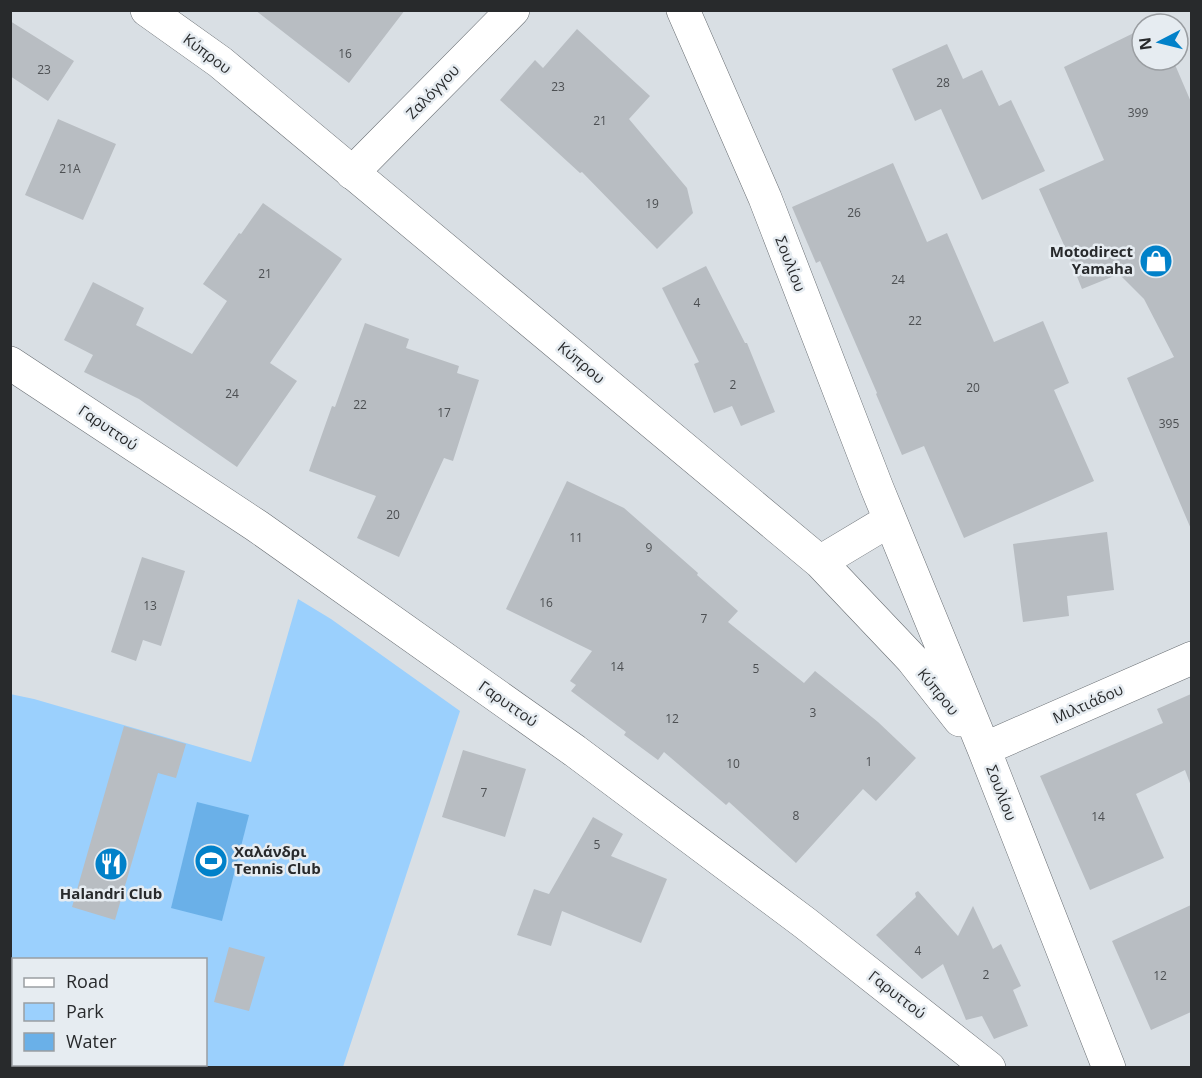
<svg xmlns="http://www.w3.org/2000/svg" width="1202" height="1078" viewBox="0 0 1202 1078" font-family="'Open Sans',sans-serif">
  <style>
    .green { fill: #9bd0fd; fill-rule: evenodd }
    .water { fill: #6ab0e8 }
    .building { fill: #b8bdc2 }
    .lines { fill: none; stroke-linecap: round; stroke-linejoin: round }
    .minor-casing { stroke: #696e73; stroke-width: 34 }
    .tertiary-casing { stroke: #696e73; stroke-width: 34 }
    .minor { stroke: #fff; stroke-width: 33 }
    .tertiary { stroke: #fff; stroke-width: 33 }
    .labels { text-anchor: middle; stroke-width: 5; stroke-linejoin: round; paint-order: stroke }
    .number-label { font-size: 12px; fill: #4c4f52 }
    .street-label { font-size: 15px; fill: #282a2c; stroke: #e6ecf1 }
    .poi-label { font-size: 15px; font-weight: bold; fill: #282a2c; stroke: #e6ecf1; text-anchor: end }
  </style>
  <rect width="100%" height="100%" fill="#d9dfe4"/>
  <path class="green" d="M 298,599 L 331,619 L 460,711 L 343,1067 L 11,1067 L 10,694 L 34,699 L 251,762 ZM 14,960 L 206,960 L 206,1064 L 14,1064 Z"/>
  <path class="water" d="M 197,802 L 249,815 L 222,921 L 171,908 Z"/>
  <path class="building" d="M 255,10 L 405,10 L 349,83 Z
    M 10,21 L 74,61 L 48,101 L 10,76 Z
    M 577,29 L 650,96 L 629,119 L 687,188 L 693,213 L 657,249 L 582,172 L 580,173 L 500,100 L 535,60 L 543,68 Z
    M 1142,29 L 1142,60 L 1173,60 L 1191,102 L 1191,529 L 1127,378 L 1174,357 L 1144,299 L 1119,274 L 1082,289 L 1068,254 L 1039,189 L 1104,160 L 1064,67 Z
    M 947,44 L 963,79 L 982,70 L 999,106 L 1011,100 L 1045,171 L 982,200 L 941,109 L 915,121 L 892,69 Z
    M 58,119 L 116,144 L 83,220 L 25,195 Z
    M 893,163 L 927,242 L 947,233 L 994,342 L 1043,321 L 1069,383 L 1054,390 L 1094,481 L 964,538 L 924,446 L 902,455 L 876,394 L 877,393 L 820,261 L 816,263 L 792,207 Z
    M 263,203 L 342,259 L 270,363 L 297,381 L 237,467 L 139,399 L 84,372 L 93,355 L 64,340 L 93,282 L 144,308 L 136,325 L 192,354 L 227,301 L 203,284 L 239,233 L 241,234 Z
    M 706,266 L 745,343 L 747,343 L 775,412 L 741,426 L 732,406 L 714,413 L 694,364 L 699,362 L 662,288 Z
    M 365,323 L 409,339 L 406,348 L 459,366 L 457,373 L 479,380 L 453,461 L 444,458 L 399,557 L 357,538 L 376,496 L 309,471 L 332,406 L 335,407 Z
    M 567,481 L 624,508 L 698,573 L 697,575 L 738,611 L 728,622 L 804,683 L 815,671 L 878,722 L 916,758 L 876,801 L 863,789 L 796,863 L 729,802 L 726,805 L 664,752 L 658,760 L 624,735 L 626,732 L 571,691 L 576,685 L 570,681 L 592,651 L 506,609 Z
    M 1107,532 L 1114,590 L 1067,596 L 1069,616 L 1023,622 L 1013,544 Z
    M 142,557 L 185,571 L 161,646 L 143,640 L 136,661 L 111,652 Z
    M 1191,694 L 1191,786 L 1185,770 L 1136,794 L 1164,858 L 1090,890 L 1040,776 L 1163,723 L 1157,709 Z
    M 124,726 L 186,744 L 176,778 L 158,773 L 115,920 L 72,907 Z
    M 463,750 L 526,769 L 505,837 L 442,817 Z
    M 593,817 L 623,834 L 611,856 L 667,879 L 641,943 L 562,911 L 551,946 L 517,935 L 534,889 L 549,894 Z
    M 918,891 L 958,936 L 973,906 L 993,949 L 1001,944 L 1021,986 L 1013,990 L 1028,1026 L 994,1039 L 982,1016 L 966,1020 L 943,964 L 922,979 L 876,935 L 916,897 L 915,893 Z
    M 1191,905 L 1191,1012 L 1151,1030 L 1112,941 Z
    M 229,947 L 265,957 L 249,1011 L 214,1002 Z"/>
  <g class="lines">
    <defs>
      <path id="minor" d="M 147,10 L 220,62 L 820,562 L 912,659 L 960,720
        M 683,10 L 765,198 L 877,488 L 984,749 L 1109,1068
        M 820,562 L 890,520
        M 984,749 L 1192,658"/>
      <path id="tertiary" d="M 352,173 L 513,10
        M 10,363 L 257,526 L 575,751 L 805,923 L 989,1068"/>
    </defs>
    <use href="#minor" class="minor-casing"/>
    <use href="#tertiary" class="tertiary-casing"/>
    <use href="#minor" class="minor"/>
    <use href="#tertiary" class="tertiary"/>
  </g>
  <defs>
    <symbol id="shop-disc" viewBox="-11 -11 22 22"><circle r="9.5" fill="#0181c9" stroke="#e6ecf1"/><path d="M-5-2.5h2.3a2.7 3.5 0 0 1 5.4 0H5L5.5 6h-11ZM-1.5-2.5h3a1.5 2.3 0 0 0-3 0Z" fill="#fff"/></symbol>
    <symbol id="stadium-disc" viewBox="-11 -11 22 22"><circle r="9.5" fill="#0181c9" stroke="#e6ecf1"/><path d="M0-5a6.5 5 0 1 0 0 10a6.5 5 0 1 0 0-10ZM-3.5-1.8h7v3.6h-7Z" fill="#fff"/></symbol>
    <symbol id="restaurant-disc" viewBox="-11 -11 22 22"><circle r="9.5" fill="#0181c9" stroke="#e6ecf1"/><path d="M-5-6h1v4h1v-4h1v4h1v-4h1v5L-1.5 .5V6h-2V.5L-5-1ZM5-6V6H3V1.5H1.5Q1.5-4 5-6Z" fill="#fff"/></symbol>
  </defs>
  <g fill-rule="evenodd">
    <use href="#shop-disc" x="1137" y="242" width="38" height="38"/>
    <use href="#stadium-disc" x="192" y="842" width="38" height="38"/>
    <use href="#restaurant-disc" x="92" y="845" width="38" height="38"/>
  </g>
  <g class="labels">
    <g class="number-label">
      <text x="345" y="58">16</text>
      <text x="44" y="74">23</text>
      <text x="943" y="87">28</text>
      <text x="558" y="91">23</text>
      <text x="1138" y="117">399</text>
      <text x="600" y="125">21</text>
      <text x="70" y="173">21Α</text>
      <text x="652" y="208">19</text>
      <text x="854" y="217">26</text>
      <text x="265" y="278">21</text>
      <text x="898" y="284">24</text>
      <text x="697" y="307">4</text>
      <text x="915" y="325">22</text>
      <text x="733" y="389">2</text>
      <text x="973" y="392">20</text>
      <text x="232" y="398">24</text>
      <text x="360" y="409">22</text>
      <text x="444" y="417">17</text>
      <text x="1169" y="428">395</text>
      <text x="393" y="519">20</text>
      <text x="576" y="542">11</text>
      <text x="649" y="552">9</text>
      <text x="546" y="607">16</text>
      <text x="150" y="610">13</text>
      <text x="704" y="623">7</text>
      <text x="617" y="671">14</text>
      <text x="756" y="673">5</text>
      <text x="813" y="717">3</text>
      <text x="672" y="723">12</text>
      <text x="869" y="766">1</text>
      <text x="733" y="768">10</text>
      <text x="484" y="797">7</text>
      <text x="796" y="820">8</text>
      <text x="1098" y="821">14</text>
      <text x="597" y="849">5</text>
      <text x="918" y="955">4</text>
      <text x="986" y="979">2</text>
      <text x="1160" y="980">12</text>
    </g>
    <g class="street-label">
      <text transform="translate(207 54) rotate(37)" y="5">Κύπρου</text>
      <text transform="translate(433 92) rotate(-46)" y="5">Ζαλόγγου</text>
      <text transform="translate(790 264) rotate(69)" y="5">Σουλίου</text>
      <text transform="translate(581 363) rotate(40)" y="5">Κύπρου</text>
      <text transform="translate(108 428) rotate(34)" y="5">Γαρυττού</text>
      <text transform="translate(938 692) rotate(51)" y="5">Κύπρου</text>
      <text transform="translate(508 704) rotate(35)" y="5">Γαρυττού</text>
      <text transform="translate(1088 704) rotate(-24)" y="5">Μιλτιάδου</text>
      <text transform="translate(1001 793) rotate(69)" y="5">Σουλίου</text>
      <text transform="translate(897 995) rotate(38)" y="5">Γαρυττού</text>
    </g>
    <g class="poi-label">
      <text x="1133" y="257">Motodirect<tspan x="1133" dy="17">Yamaha</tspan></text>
      <text x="234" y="857" text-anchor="start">Χαλάνδρι<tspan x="234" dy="17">Tennis Club</tspan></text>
      <text x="111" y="899" text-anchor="middle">Halandri Club</text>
    </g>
  </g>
  <rect width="1202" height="1078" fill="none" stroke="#282a2c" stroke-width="24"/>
  <rect x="12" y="958" width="195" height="108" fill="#e6ecf1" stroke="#9a9ea2" stroke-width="1.5"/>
  <rect x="24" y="978" width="30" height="9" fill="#ffffff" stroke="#9a9ea2" stroke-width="1.5"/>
  <text x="66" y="988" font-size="18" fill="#282a2c">Road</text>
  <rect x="24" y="1003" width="30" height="18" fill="#9bd0fd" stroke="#9a9ea2" stroke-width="1.5"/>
  <text x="66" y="1018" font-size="18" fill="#282a2c">Park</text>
  <rect x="24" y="1033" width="30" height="18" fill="#6ab0e8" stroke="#9a9ea2" stroke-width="1.5"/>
  <text x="66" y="1048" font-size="18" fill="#282a2c">Water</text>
  <g transform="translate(1160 42) rotate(263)"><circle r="28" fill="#e6ecf1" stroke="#9a9ea2" stroke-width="1.5"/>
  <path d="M0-4.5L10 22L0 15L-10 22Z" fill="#0181c9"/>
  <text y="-9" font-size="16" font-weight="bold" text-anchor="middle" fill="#282a2c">N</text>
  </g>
</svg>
